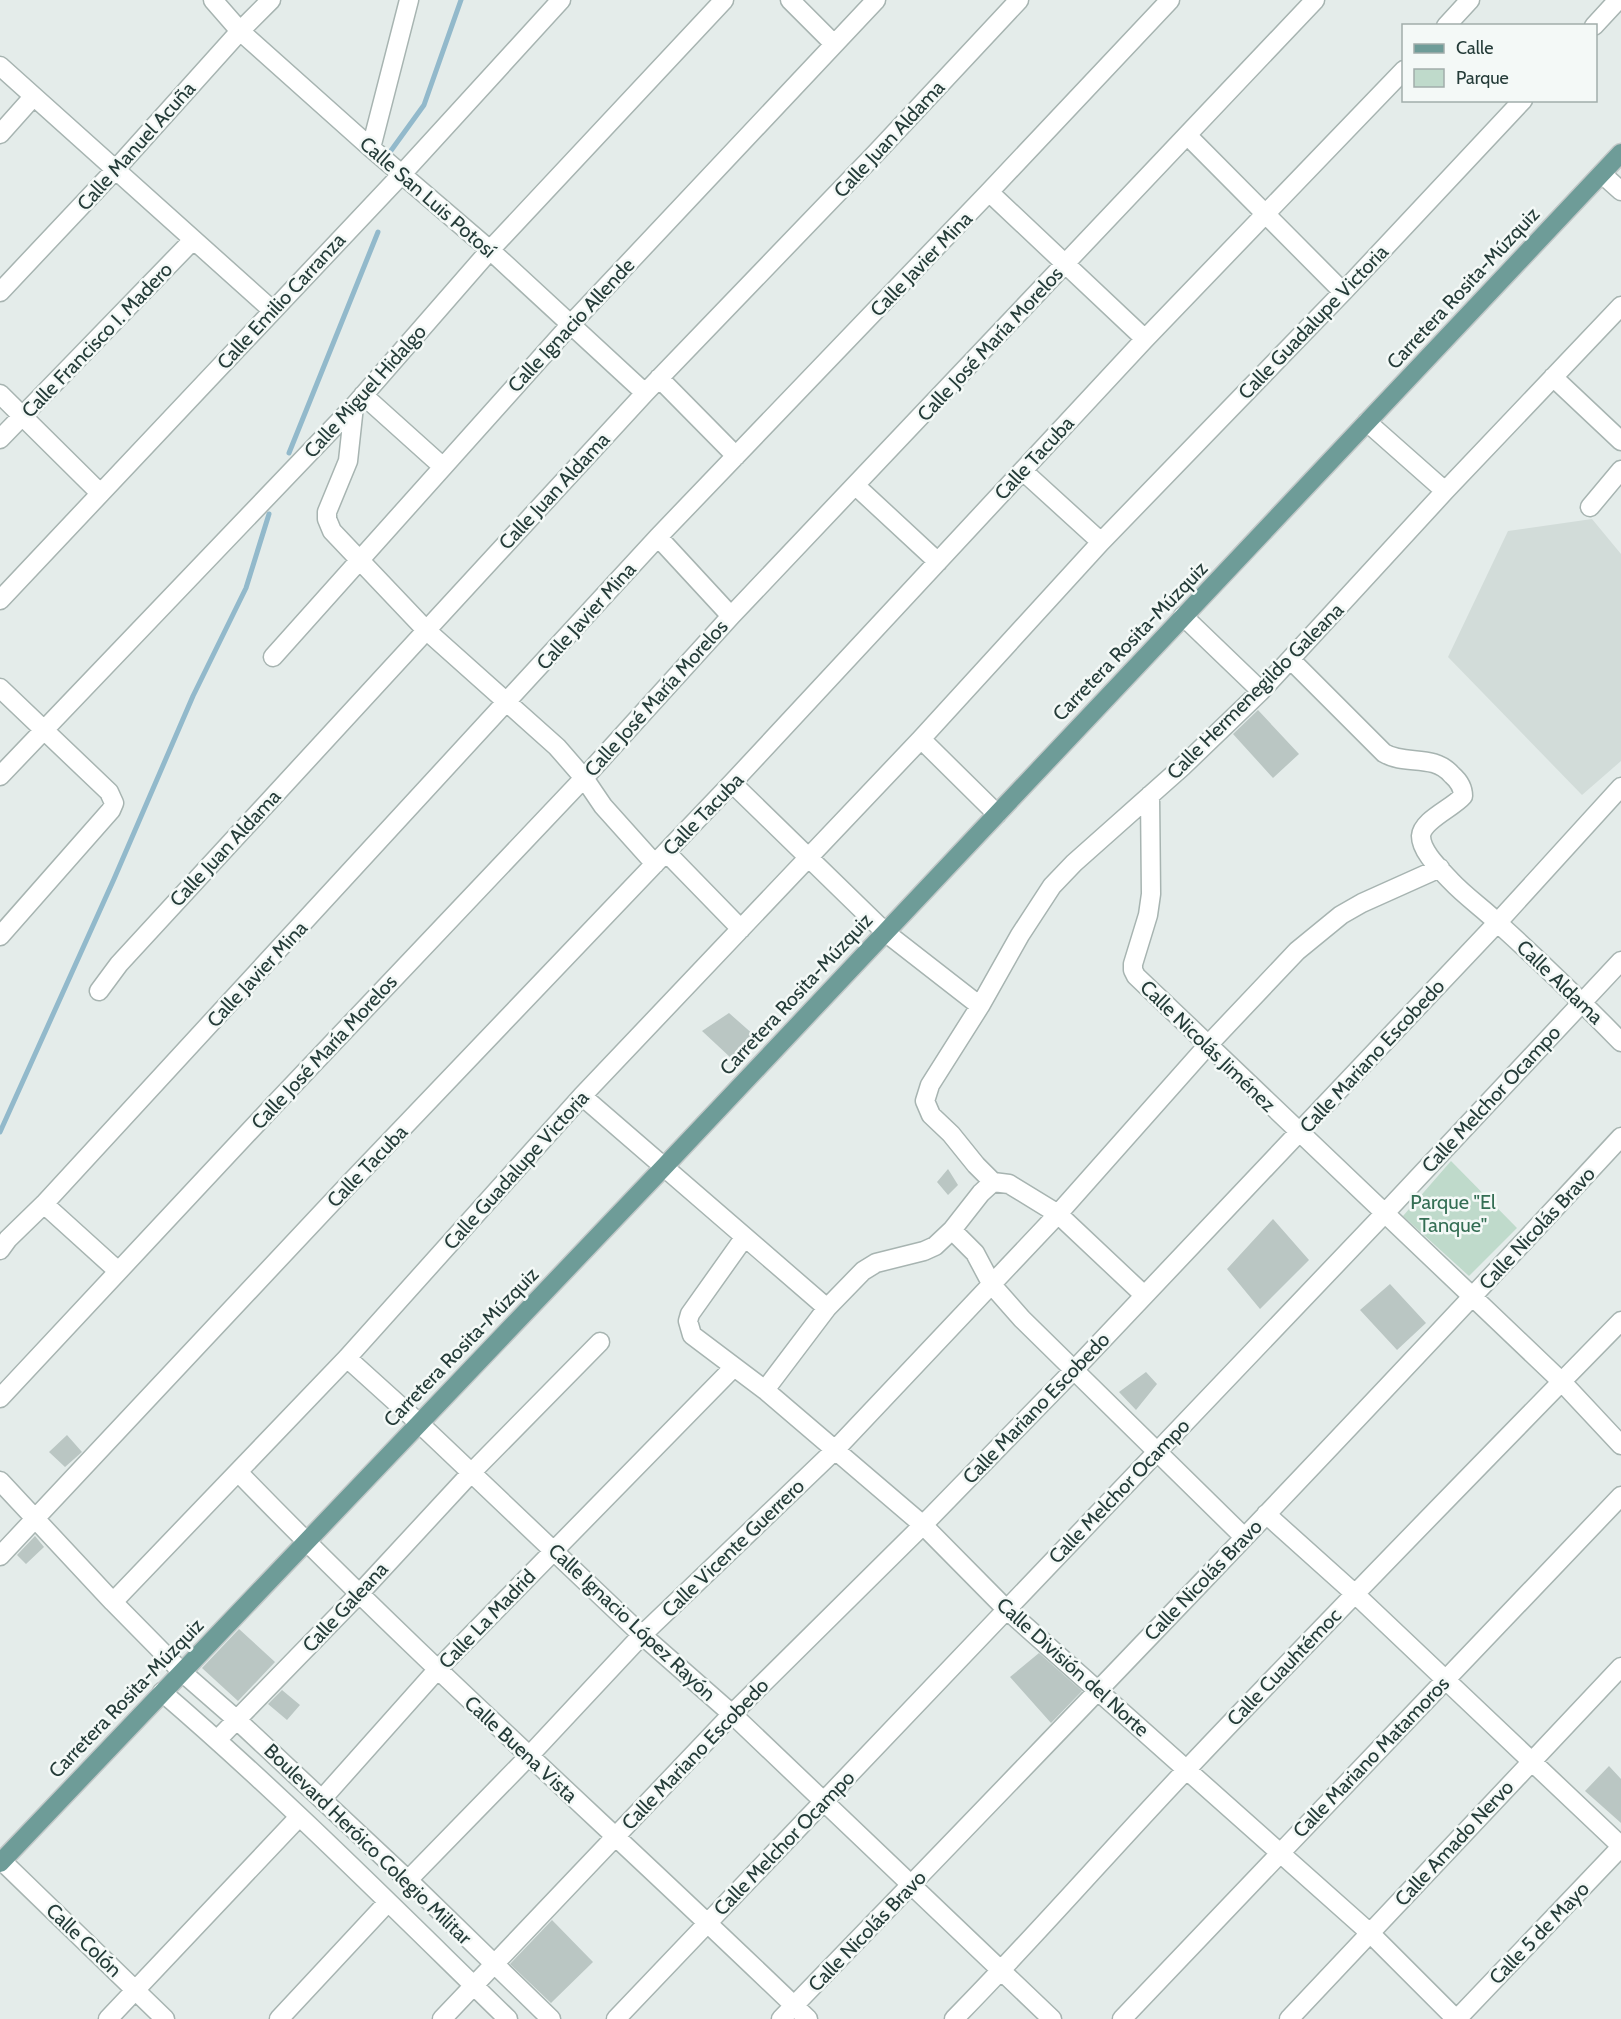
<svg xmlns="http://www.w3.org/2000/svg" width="1621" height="2019" viewBox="0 0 1621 2019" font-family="Cabin,sans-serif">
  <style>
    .built { fill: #d2dcd9 }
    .green { fill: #bfdacb }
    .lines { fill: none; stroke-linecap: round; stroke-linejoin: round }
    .stream { stroke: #92b9cb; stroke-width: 5 }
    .building { fill: #bac6c3 }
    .minor-casing { stroke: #a7b4b1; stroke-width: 21 }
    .major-casing { stroke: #c2c8c8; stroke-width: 21 }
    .minor { stroke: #fff; stroke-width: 18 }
    .major { stroke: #6e9c98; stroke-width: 18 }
    .labels { text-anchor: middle; stroke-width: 5; stroke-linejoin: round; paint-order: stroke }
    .street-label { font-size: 20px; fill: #253c39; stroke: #f4f9f7 }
    .park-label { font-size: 20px; fill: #346e54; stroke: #f4f9f7 }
  </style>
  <rect width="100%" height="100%" fill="#e4ecea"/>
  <path class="built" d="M 1592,519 L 1621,554 L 1621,761 L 1582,795 L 1448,657 L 1508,531 Z"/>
  <path class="green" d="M 1451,1161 L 1517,1228 L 1469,1276 L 1403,1216 Z"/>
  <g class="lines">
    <path class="stream" d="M 390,152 L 424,105 L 461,0
      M 289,453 L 378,232
      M 0,1132 L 114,879 L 193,696 L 246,588 L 269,514"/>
  </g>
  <path class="building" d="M 1258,710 L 1299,754 L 1273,778 L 1233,734 Z
    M 729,1013 L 755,1036 L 731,1058 L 702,1031 Z
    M 948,1169 L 958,1185 L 948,1195 L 937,1182 Z
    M 1273,1219 L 1309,1260 L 1260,1309 L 1227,1269 Z
    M 1390,1284 L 1426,1323 L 1397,1350 L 1360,1310 Z
    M 1146,1372 L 1157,1384 L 1136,1410 L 1119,1392 Z
    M 67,1435 L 82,1452 L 65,1467 L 49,1452 Z
    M 35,1536 L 44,1547 L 26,1564 L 17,1555 Z
    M 239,1629 L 275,1662 L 238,1701 L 202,1668 Z
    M 1039,1653 L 1082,1691 L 1051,1723 L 1010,1677 Z
    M 282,1690 L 300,1705 L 287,1720 L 268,1704 Z
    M 1609,1766 L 1621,1779 L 1621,1823 L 1585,1791 Z
    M 552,1920 L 593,1962 L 551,2003 L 510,1964 Z"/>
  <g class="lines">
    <defs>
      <path id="minor" d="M 213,0 L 240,31 L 371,148 L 490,250 L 645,393
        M 790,0 L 834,44
        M 1446,26 L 1470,0
        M 1594,26 L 1618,0
        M 0,66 L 272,310
        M 0,134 L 33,97
        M 1187,135 L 1343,292
        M 371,148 L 409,0
        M 1602,174 L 1621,191
        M 989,192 L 1145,339
        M 0,292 L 116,169 L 240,31 L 271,0
        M 1553,377 L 1621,441
        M 659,378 L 736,456
        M 0,394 L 100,493
        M 363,395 L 442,466
        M 354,406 L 348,461 L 327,512 L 327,519 L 332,531 L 426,630 L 557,747 L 584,778 L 603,806 L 655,864
        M 1367,422 L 1445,491
        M 0,439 L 193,240
        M 1023,471 L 1101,542
        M 856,486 L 938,562
        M 1590,507 L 1621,470
        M 658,537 L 731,616
        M 0,600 L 402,174 L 561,0
        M 1183,616 L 1261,691
        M 273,657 L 571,324 L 876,0
        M 1291,660 L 1384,753 C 1406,766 1433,753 1452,775 C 1459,781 1463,787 1463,796 C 1453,808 1422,820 1421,836 C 1421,852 1441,870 1451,881 C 1466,897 1484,909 1499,924 C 1541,962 1581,1001 1621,1042
        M 0,688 L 109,792 L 114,803 L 111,810 L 0,936
        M 921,739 L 997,814
        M 0,776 L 354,406 L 490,250 L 724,0
        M 732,783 L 885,932 L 980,1006
        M 1150,795 L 1151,894 L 1148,915 L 1133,964 L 1133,970 L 1136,976 L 1562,1382 L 1621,1445
        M 666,852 L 741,929
        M 99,991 L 119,964 L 645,393 L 876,153 L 1019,0
        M 582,1096 L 827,1308
        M 993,1182 L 981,1193 L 952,1230 L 975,1253 L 992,1285 L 1022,1319 L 1244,1537
        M 44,1204 L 118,1271
        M 744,1238 L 690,1314 L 688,1321 L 692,1335 L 765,1390 L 923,1525 L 1006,1609 L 1370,1933 L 1456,2019
        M 0,1250 L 8,1239 L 44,1204 L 658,537 L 989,192 L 1170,0
        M 1144,1295 L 1058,1214 L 1009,1184 L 993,1182 L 976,1165 L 951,1134 L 931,1115 L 925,1101 L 930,1085 L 980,1006 L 1020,935 L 1052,886 L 1074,863 L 1182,767 L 1261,691 L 1445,491 L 1621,306
        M 347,1358 L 420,1424 L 642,1635 L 732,1714 L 1052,2019
        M 765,1390 L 827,1308 L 863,1271 L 876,1263 L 924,1251 L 935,1246 L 952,1230
        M 0,1398 L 273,1106 L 584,778 L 731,616 L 1315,0
        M 239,1473 C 422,1662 619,1836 808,2019
        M 0,1481 L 113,1602 L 182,1672 L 237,1720 L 408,1880 L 551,2019
        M 1266,1514 L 1354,1593 L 1621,1846
        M 0,1556 L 350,1183 L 732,783 L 1145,339 L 1404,70
        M 113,1602 L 347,1358 L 582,1096 L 921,739 L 1101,542 L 1343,292 L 1523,100
        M 162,1692 C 282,1795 394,1908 508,2019
        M 217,1740 L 359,1594 L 471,1473 L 600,1342
        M 322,1799 L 437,1670 L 734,1367
        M 2,1861 L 165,2019
        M 408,1880 L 529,1756 L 642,1635 L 834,1451 L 1058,1214 L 1208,1045 L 1297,951 L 1341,915 L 1362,903 L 1440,868
        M 108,2019 L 299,1817
        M 279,2019 L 388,1902
        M 442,2019 L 732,1714 L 923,1525 L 1073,1371 L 1498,922 L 1621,787
        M 616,2019 L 1384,1214 L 1621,961
        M 781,2019 C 1063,1728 1345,1435 1621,1137
        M 954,2019 C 1035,1937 1110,1850 1189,1767 C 1331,1617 1476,1469 1621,1321
        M 1122,2019 L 1621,1496
        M 1289,2019 L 1621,1667
        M 1457,2019 L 1621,1847"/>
      <path id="major" d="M 0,1863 L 663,1168 L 1621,153"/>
    </defs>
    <use href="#minor" class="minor-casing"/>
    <use href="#major" class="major-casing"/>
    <use href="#minor" class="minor"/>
    <use href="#major" class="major"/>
  </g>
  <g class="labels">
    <g class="street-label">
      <text transform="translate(889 139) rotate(-47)" y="7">Calle Juan Aldama</text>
      <text transform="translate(136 146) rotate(-48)" y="7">Calle Manuel Acuña</text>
      <text transform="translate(428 197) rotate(41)" y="7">Calle San Luis Potosí</text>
      <text transform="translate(921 264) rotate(-46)" y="7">Calle Javier Mina</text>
      <text transform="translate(1463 288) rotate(-47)" y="7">Carretera Rosita-Múzquiz</text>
      <text transform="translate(281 301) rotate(-47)" y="7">Calle Emilio Carranza</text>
      <text transform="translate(1313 322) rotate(-46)" y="7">Calle Guadalupe Victoria</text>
      <text transform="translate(571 325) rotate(-47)" y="7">Calle Ignacio Allende</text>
      <text transform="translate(97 340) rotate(-46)" y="7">Calle Francisco I. Madero</text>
      <text transform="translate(990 344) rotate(-47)" y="7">Calle José María Morelos</text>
      <text transform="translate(365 391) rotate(-48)" y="7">Calle Miguel Hidalgo</text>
      <text transform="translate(1034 458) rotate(-47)" y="7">Calle Tacuba</text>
      <text transform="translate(554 491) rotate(-47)" y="7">Calle Juan Aldama</text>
      <text transform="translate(586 616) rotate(-48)" y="7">Calle Javier Mina</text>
      <text transform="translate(1130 641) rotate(-46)" y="7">Carretera Rosita-Múzquiz</text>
      <text transform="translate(1255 691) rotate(-45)" y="7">Calle Hermenegildo Galeana</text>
      <text transform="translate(656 698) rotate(-48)" y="7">Calle José María Morelos</text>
      <text transform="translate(703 814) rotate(-46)" y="7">Calle Tacuba</text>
      <text transform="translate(225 848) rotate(-47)" y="7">Calle Juan Aldama</text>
      <text transform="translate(257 974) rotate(-47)" y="7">Calle Javier Mina</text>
      <text transform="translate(1560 982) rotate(44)" y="7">Calle Aldama</text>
      <text transform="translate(796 994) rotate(-47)" y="7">Carretera Rosita-Múzquiz</text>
      <text transform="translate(1208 1046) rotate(44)" y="7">Calle Nicolás Jiménez</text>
      <text transform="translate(324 1052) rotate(-47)" y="7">Calle José María Morelos</text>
      <text transform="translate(1372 1056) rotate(-47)" y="7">Calle Mariano Escobedo</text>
      <text transform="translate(1491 1099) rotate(-47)" y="7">Calle Melchor Ocampo</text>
      <text transform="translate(367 1166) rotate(-46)" y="7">Calle Tacuba</text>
      <text transform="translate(516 1170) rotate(-48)" y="7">Calle Guadalupe Victoria</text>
      <text transform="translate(1537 1228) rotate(-47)" y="7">Calle Nicolás Bravo</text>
      <text transform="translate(461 1347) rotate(-46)" y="7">Carretera Rosita-Múzquiz</text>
      <text transform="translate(1036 1408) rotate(-46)" y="7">Calle Mariano Escobedo</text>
      <text transform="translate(1119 1491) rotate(-46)" y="7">Calle Melchor Ocampo</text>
      <text transform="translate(733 1548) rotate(-44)" y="7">Calle Vicente Guerrero</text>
      <text transform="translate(1203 1580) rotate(-46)" y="7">Calle Nicolás Bravo</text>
      <text transform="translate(345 1607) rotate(-47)" y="7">Calle Galeana</text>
      <text transform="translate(487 1619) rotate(-46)" y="7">Calle La Madrid</text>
      <text transform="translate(632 1622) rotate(43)" y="7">Calle Ignacio López Rayón</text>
      <text transform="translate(1073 1667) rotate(42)" y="7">Calle División del Norte</text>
      <text transform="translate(1284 1667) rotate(-46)" y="7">Calle Cuauhtémoc</text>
      <text transform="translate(126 1698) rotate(-46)" y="7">Carretera Rosita-Múzquiz</text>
      <text transform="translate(521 1749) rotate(43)" y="7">Calle Buena Vista</text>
      <text transform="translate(695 1754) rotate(-46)" y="7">Calle Mariano Escobedo</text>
      <text transform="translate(1371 1757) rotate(-46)" y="7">Calle Mariano Matamoros</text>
      <text transform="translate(784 1843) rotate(-46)" y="7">Calle Melchor Ocampo</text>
      <text transform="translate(1454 1843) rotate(-47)" y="7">Calle Amado Nervo</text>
      <text transform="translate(368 1844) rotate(44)" y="7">Boulevard Heróico Colegio Militar</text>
      <text transform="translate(867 1931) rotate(-46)" y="7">Calle Nicolás Bravo</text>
      <text transform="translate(1539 1933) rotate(-46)" y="7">Calle 5 de Mayo</text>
      <text transform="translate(84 1940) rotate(44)" y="7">Calle Colón</text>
    </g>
    <g class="park-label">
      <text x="1453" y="1209">Parque "El<tspan x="1453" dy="23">Tanque"</tspan></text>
    </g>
  </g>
  <rect x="1402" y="24" width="195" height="78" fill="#f4f9f7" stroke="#a1adab" stroke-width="1.5"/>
  <rect x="1414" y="44" width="30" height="9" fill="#6e9c98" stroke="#a1adab" stroke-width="1.5"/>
  <text x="1456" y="54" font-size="18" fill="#253c39">Calle</text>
  <rect x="1414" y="69" width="30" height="18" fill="#bfdacb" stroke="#a1adab" stroke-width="1.5"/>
  <text x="1456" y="84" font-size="18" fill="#253c39">Parque</text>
</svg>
